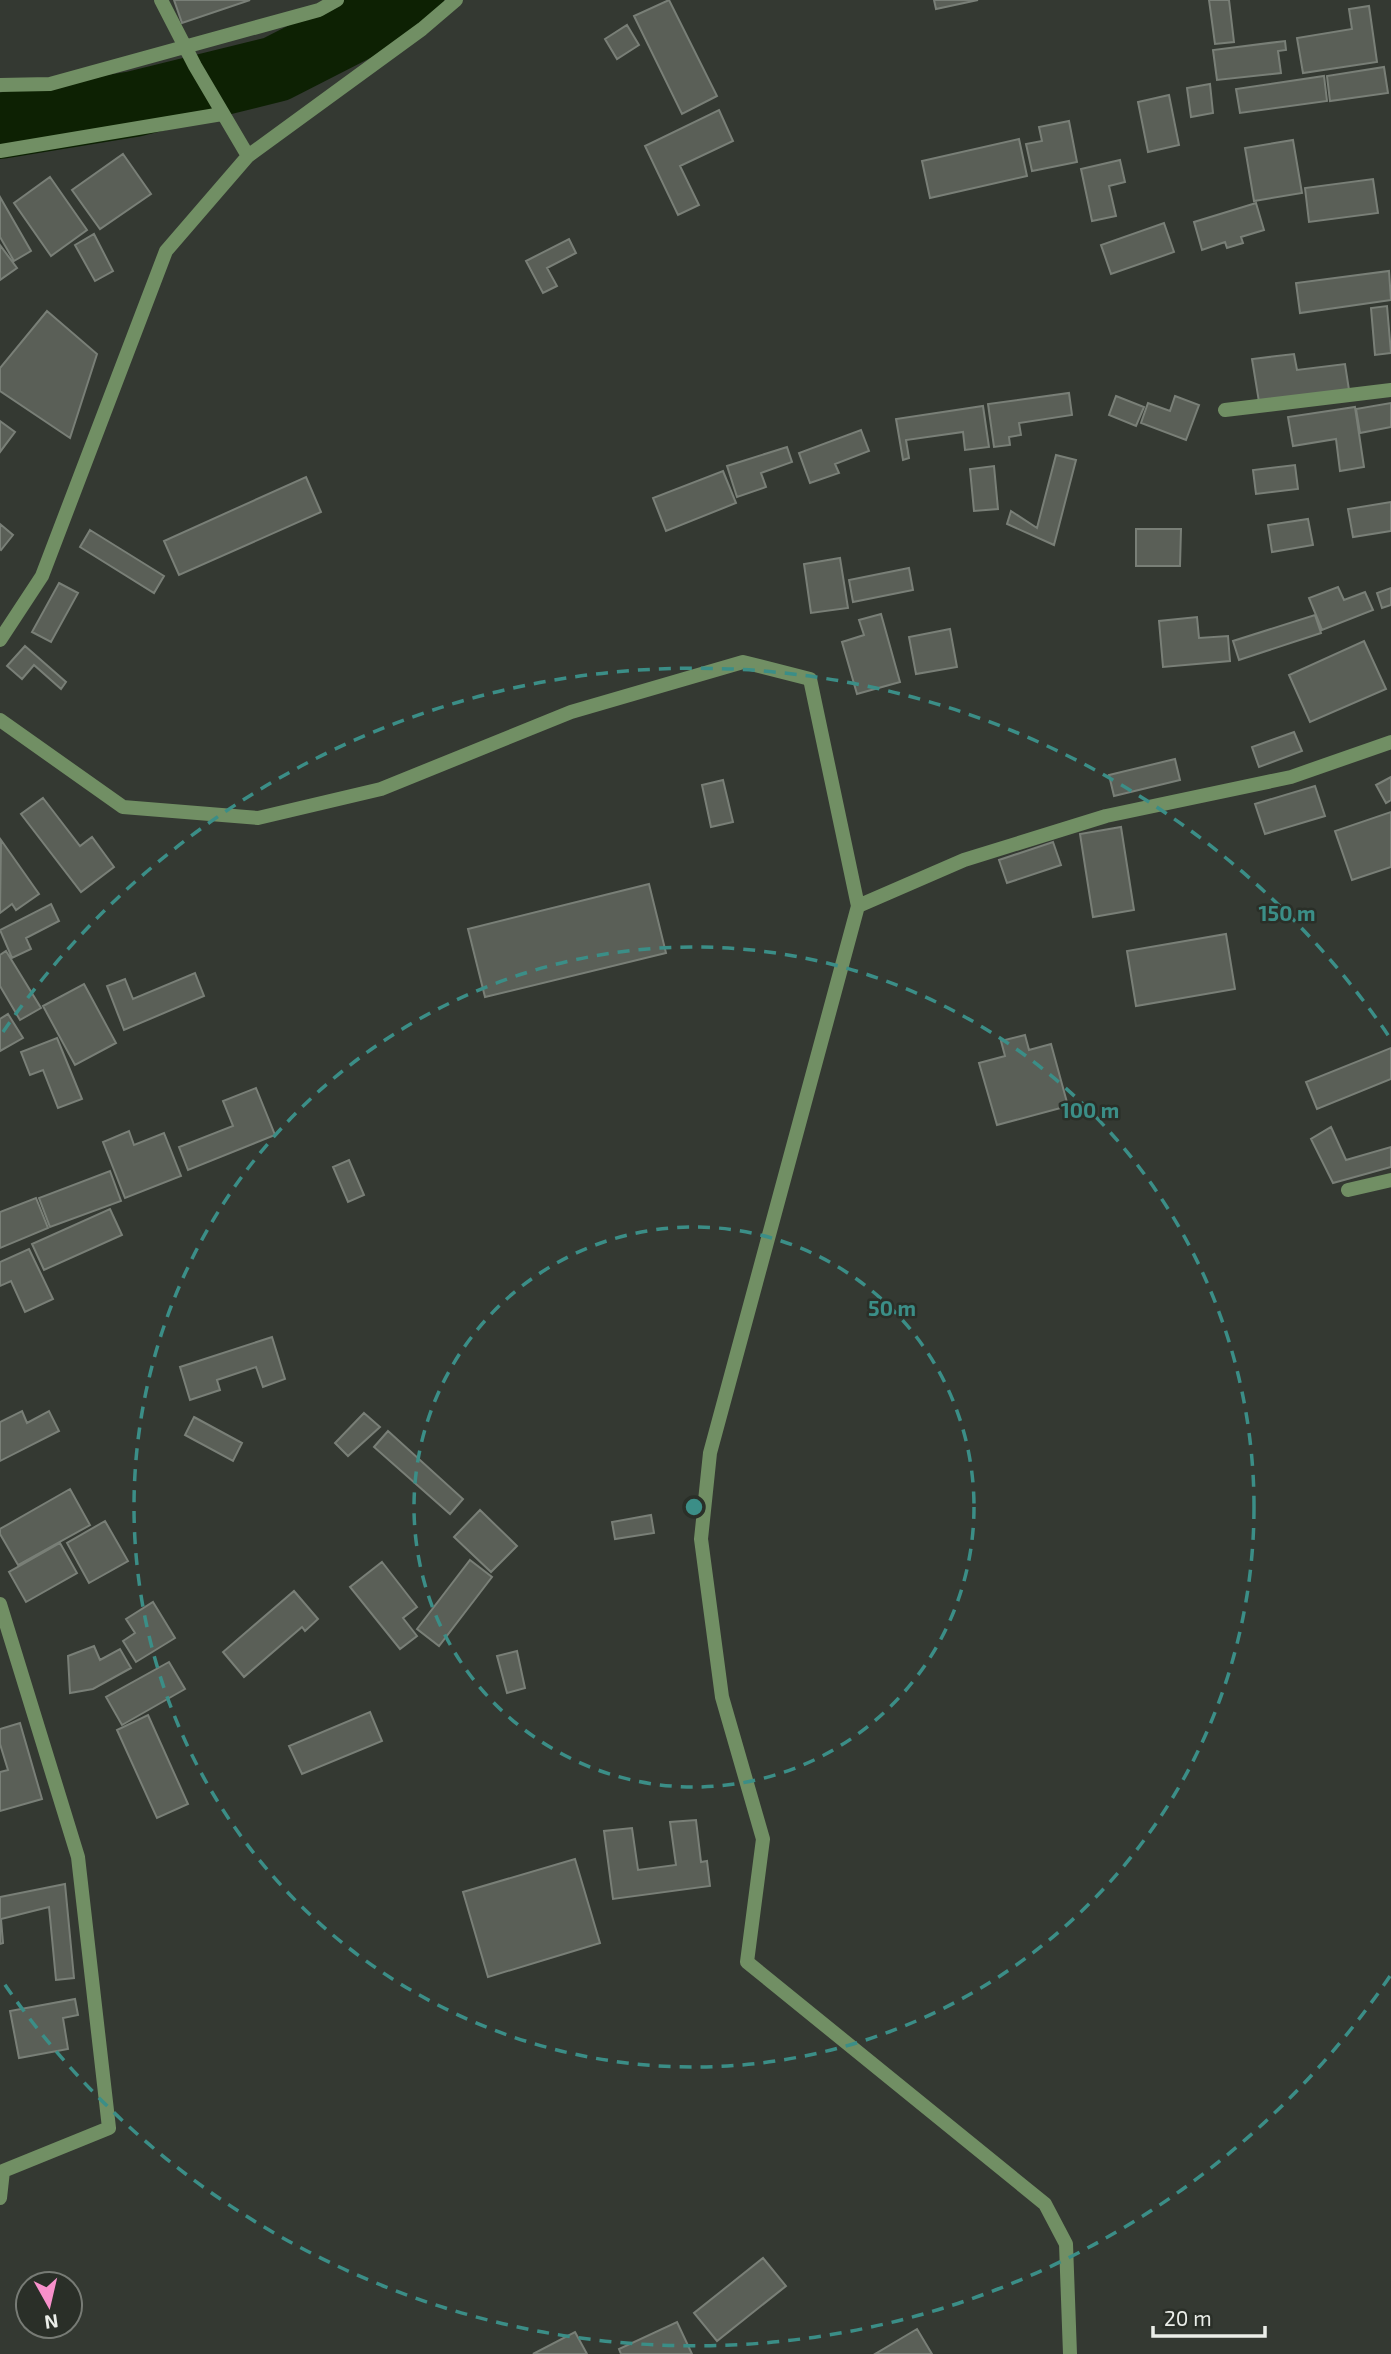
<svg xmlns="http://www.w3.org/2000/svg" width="1391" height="2354" viewBox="0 0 1391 2354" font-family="'Exo 2',sans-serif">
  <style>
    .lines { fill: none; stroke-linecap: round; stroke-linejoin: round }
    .river { stroke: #0d2103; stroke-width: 66 }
    .building { fill: #5a5f57; stroke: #797f77; stroke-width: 2 }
    .street { stroke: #718f64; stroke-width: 14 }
    .ring { fill: none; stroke: #3b8e87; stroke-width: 3.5; stroke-dasharray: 12 9 }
    .centre { fill: #3b8e87; stroke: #2a2f28; stroke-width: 3.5 }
    .ring-label { font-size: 21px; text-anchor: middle; font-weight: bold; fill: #3b8e87; stroke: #2a2f28; stroke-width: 5; stroke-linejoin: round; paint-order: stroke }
  </style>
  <rect width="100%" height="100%" fill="#343932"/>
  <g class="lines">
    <path class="river" d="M 0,126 L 134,104 L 276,69 L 411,0"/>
  </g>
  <path class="building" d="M 174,0 L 250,0 L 182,23 Z
    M 669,0 L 717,96 L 682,114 L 634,16 Z
    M 934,0 L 978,0 L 936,9 Z
    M 1209,0 L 1229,0 L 1234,42 L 1215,44 Z
    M 1369,6 L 1377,62 L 1303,73 L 1297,38 L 1352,29 L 1349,9 Z
    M 627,25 L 639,45 L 617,59 L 605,39 Z
    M 1285,41 L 1286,50 L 1278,51 L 1281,73 L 1217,80 L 1213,50 Z
    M 1384,67 L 1388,93 L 1330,101 L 1327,76 Z
    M 1324,76 L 1327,101 L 1240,113 L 1236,89 Z
    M 1210,84 L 1213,113 L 1191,117 L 1187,88 Z
    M 1169,95 L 1179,145 L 1148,152 L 1138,102 Z
    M 719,110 L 733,141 L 680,166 L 699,205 L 678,215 L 645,146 Z
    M 1069,121 L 1077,162 L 1032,171 L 1026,144 L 1042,141 L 1039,127 Z
    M 1019,139 L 1027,176 L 930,198 L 922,161 Z
    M 1293,140 L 1302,193 L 1254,201 L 1245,148 Z
    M 123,154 L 151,194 L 100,229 L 72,190 Z
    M 1120,160 L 1125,182 L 1109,186 L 1116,216 L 1092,221 L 1081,169 Z
    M 50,177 L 87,230 L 51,256 L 14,203 Z
    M 1373,179 L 1378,213 L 1309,222 L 1305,188 Z
    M 0,197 L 31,251 L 14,261 L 0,237 Z
    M 1256,203 L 1264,230 L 1241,237 L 1243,243 L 1227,248 L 1225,242 L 1202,250 L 1194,222 Z
    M 1164,223 L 1174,252 L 1111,274 L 1101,245 Z
    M 94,234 L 113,271 L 95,281 L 75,245 Z
    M 569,239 L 576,253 L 547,268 L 557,286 L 543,293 L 526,261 Z
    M 0,245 L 17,268 L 0,280 Z
    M 1389,271 L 1391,300 L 1300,313 L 1296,283 Z
    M 1387,306 L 1391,353 L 1375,355 L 1371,308 Z
    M 47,311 L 97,354 L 70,438 L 0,391 L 0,368 Z
    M 1294,354 L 1297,370 L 1345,364 L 1349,390 L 1259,402 L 1252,359 Z
    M 1069,393 L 1072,415 L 1019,423 L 1021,435 L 1009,437 L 1010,445 L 994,447 L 988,404 Z
    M 1116,396 L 1144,407 L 1136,426 L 1109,415 Z
    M 1175,396 L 1199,405 L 1186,440 L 1141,423 L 1148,403 L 1170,411 Z
    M 1391,403 L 1391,427 L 1360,433 L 1356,409 Z
    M 983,406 L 989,447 L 965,450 L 963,432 L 906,440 L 909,458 L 903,460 L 896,419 Z
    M 1355,407 L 1364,467 L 1340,471 L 1336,439 L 1293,446 L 1288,417 Z
    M 0,421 L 15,432 L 0,452 Z
    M 861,430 L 869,451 L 835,464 L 839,473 L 810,483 L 799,453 Z
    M 787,447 L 792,462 L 761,473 L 766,487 L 737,497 L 727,466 Z
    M 1056,455 L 1076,460 L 1054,545 L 1007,524 L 1011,511 L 1037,528 Z
    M 1295,465 L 1298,489 L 1256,494 L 1253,470 Z
    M 994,466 L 998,509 L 974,511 L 970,469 Z
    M 723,471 L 736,503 L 666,531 L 653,498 Z
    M 306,477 L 321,512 L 179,575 L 164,541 Z
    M 1391,502 L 1391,531 L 1353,537 L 1348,509 Z
    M 1308,519 L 1313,545 L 1272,552 L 1268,525 Z
    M 0,524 L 13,535 L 1,550 L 0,549 Z
    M 1136,529 L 1181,529 L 1180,566 L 1136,566 Z
    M 90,530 L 164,576 L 154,593 L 80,547 Z
    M 840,558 L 848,608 L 811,613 L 804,564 Z
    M 909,568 L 913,590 L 853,602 L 849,580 Z
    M 59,583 L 78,593 L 51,642 L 32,632 Z
    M 1338,587 L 1344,600 L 1365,592 L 1373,610 L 1322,630 L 1309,598 Z
    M 1391,588 L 1391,605 L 1382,608 L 1377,593 Z
    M 881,614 L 900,682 L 857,694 L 842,642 L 864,635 L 859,620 Z
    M 1315,615 L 1321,633 L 1239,660 L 1233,641 Z
    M 1197,617 L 1199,638 L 1228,636 L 1230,661 L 1163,667 L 1159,621 Z
    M 950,629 L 957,667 L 916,674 L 909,637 Z
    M 1364,641 L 1386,689 L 1310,722 L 1289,675 Z
    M 25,646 L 66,682 L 61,689 L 34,665 L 22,679 L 7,666 Z
    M 1294,732 L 1302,751 L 1259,767 L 1252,747 Z
    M 1175,759 L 1180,780 L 1114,796 L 1109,775 Z
    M 1391,777 L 1391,800 L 1386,803 L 1376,785 Z
    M 723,780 L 733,822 L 711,827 L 702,785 Z
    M 1315,786 L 1325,816 L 1265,834 L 1255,804 Z
    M 43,798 L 80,846 L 92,837 L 114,867 L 81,892 L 21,814 Z
    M 1391,812 L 1391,867 L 1352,880 L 1335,831 Z
    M 1121,827 L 1134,910 L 1093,917 L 1080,834 Z
    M 1,840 L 39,894 L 16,910 L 12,904 L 0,913 Z
    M 1053,842 L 1061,865 L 1007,883 L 999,860 Z
    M 649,884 L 666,953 L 485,997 L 468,929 Z
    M 51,904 L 59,921 L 26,938 L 31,949 L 12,958 L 0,930 Z
    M 1226,934 L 1235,989 L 1136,1006 L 1127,951 Z
    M 6,951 L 41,1008 L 20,1020 L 0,986 L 0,955 Z
    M 195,973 L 204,996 L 124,1030 L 107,986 L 125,979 L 133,999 Z
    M 84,984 L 116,1043 L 75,1065 L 43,1006 Z
    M 8,1014 L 23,1038 L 0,1051 L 0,1019 Z
    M 1025,1035 L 1029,1050 L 1051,1044 L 1068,1106 L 997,1125 L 979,1063 L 1005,1056 L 1001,1041 Z
    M 57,1038 L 82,1099 L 58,1108 L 43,1070 L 30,1075 L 21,1052 Z
    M 1391,1048 L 1391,1079 L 1317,1109 L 1306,1082 Z
    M 256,1088 L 275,1135 L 188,1170 L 179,1147 L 233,1126 L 223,1101 Z
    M 1331,1127 L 1346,1160 L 1391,1147 L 1391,1167 L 1333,1183 L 1311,1139 Z
    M 129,1131 L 134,1145 L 164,1133 L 181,1176 L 125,1198 L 103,1142 Z
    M 349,1160 L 364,1195 L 348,1202 L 333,1167 Z
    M 110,1171 L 121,1201 L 50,1227 L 39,1198 Z
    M 36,1198 L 48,1228 L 0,1248 L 0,1212 Z
    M 110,1209 L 122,1235 L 44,1270 L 32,1244 Z
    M 29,1249 L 53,1299 L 25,1312 L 11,1281 L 0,1286 L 0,1262 Z
    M 272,1337 L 285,1379 L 263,1387 L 256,1367 L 217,1380 L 220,1390 L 190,1400 L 180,1367 Z
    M 22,1411 L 27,1423 L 49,1411 L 59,1431 L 0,1461 L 0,1422 Z
    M 364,1413 L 380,1427 L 348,1456 L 335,1443 Z
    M 194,1417 L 242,1443 L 233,1461 L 185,1435 Z
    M 388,1431 L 463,1499 L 450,1514 L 374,1447 Z
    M 70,1489 L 90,1525 L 18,1565 L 0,1534 L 0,1529 Z
    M 480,1510 L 517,1546 L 491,1572 L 454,1537 Z
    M 651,1515 L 654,1533 L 615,1539 L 612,1522 Z
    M 105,1521 L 128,1561 L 89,1583 L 67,1543 Z
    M 60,1543 L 77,1573 L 26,1602 L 9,1572 Z
    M 470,1560 L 492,1577 L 439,1646 L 417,1629 Z
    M 382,1562 L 417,1607 L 403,1618 L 417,1636 L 400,1649 L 350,1587 Z
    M 294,1591 L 318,1619 L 305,1631 L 302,1627 L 244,1677 L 223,1652 Z
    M 153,1602 L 175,1638 L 136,1662 L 123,1641 L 135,1633 L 126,1619 Z
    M 94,1646 L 100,1660 L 120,1649 L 131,1668 L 93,1689 L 70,1693 L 68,1656 Z
    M 517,1651 L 525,1688 L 507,1693 L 497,1656 Z
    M 169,1662 L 185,1689 L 122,1725 L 106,1697 Z
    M 370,1712 L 382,1741 L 302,1774 L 289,1746 Z
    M 148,1715 L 188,1804 L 157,1818 L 117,1730 Z
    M 20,1723 L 42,1799 L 0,1811 L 0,1772 L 8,1770 L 0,1744 L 0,1729 Z
    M 696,1820 L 701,1862 L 707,1861 L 710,1886 L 613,1899 L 604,1831 L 632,1828 L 638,1870 L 676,1865 L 670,1822 Z
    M 575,1859 L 600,1943 L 488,1977 L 463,1892 Z
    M 65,1884 L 74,1978 L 56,1980 L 49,1907 L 1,1919 L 3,1943 L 0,1944 L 0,1897 Z
    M 75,1999 L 78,2015 L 63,2018 L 68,2049 L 19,2058 L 10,2011 Z
    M 763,2258 L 786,2286 L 717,2341 L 694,2313 Z
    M 677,2322 L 692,2354 L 621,2354 L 619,2349 Z
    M 917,2329 L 932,2354 L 875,2354 Z
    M 575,2332 L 587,2354 L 533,2354 Z"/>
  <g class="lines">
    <path class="street" d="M 161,0 L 195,66 L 248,156
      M 0,85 L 50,84 L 319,10 L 337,0
      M 0,151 L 222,114
      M 1225,410 L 1391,390
      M 0,640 L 42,576 L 166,251 L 248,156 L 422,29 L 456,0
      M 0,720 L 123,807 L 258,818 L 381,789 L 571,712 L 743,662 L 810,679 L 858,906 L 710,1453 L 701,1539 L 722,1697 L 763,1839 L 747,1962 L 1045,2204 L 1066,2244 L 1070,2354
      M 858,906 L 964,860 L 1106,816 L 1291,777 L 1391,742
      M 1348,1190 L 1391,1180
      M 0,1604 L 78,1857 L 109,2128 L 3,2171 L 0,2198"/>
  </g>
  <g class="ring">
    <circle cx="694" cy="1507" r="280"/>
    <circle cx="694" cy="1507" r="560"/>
    <path d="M1390 1976A839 839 0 0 1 3 1982M3 1032A839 839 0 0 1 1390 1038"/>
  </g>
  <circle cx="694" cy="1507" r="10" class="centre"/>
  <g class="ring-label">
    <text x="1287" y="921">150 m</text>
    <text x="1090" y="1118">100 m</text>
    <text x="892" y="1316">50 m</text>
  </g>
  <g transform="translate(49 2305) rotate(172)"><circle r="33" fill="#2a2f28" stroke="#777b75" stroke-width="2"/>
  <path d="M0-5L12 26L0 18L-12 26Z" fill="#f890cb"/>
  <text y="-10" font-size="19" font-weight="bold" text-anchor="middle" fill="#ebeee9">N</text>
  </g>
  <path d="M1153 2326v10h112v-10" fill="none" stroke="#ebeee9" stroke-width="3.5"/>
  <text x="1164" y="2326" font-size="21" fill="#ebeee9" stroke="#2a2f28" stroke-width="5" paint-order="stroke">20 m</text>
</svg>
